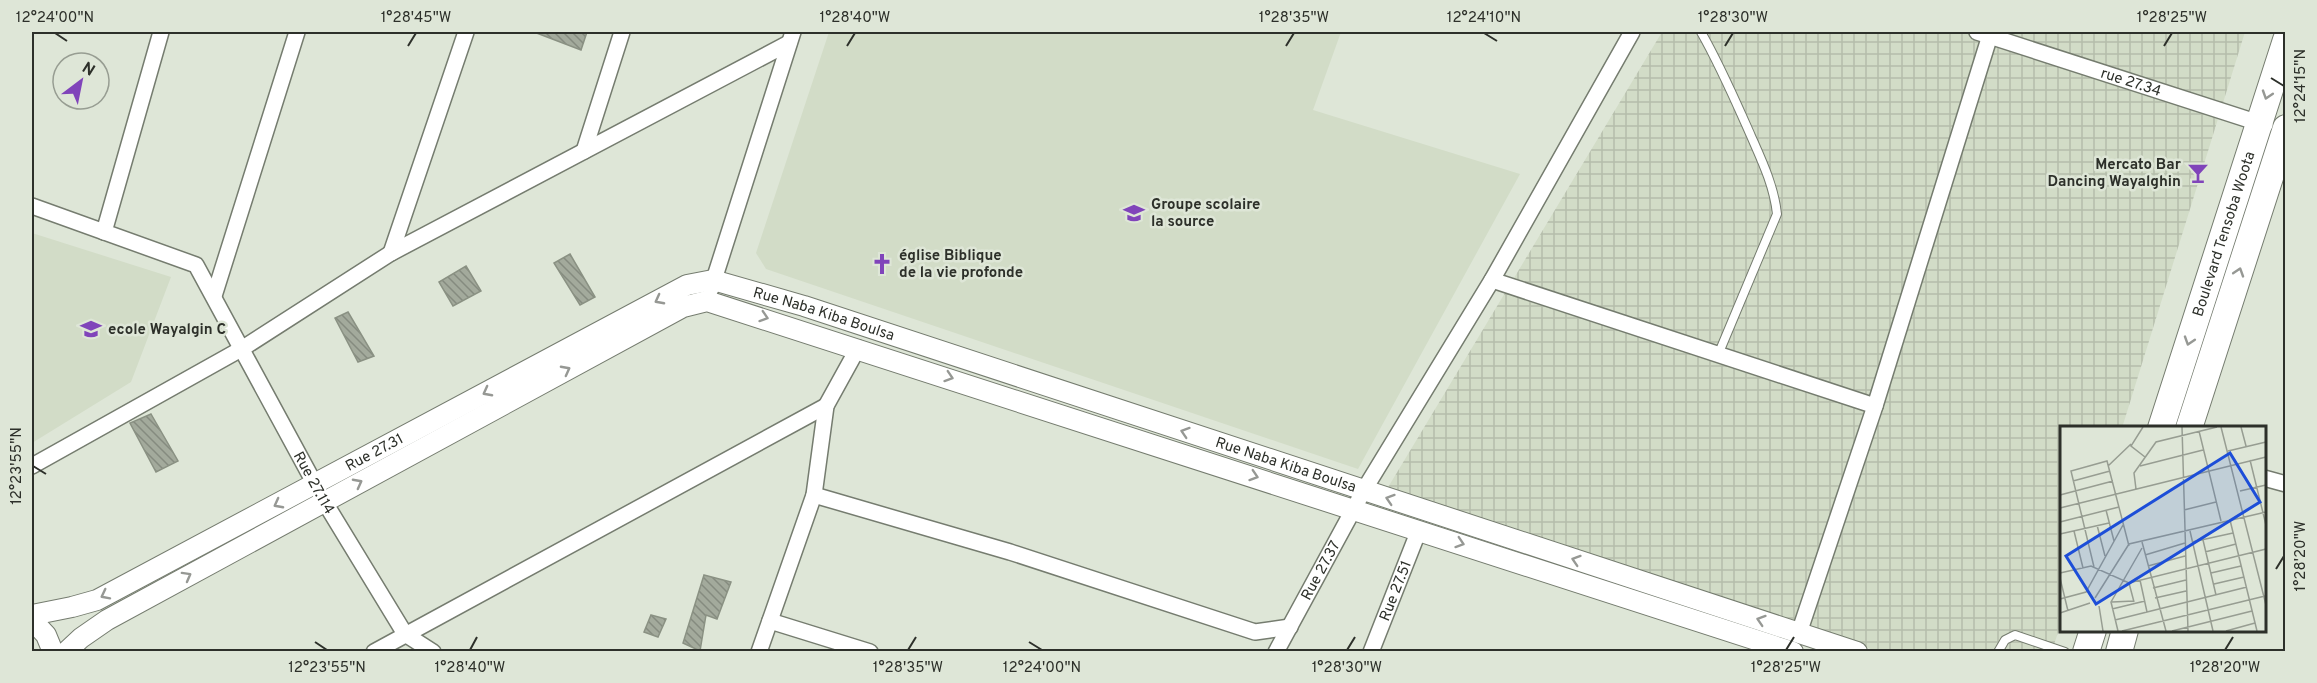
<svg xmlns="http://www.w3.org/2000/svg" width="2317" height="683" viewBox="0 0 2317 683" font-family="Overpass,sans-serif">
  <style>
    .built { fill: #d2dcc7 }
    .industrial { fill: url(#industrial-grid) }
    .building { fill: url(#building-back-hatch); stroke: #8a9183; stroke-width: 1.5 }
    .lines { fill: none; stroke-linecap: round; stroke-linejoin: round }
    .service-casing { stroke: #757c6f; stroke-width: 10 }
    .minor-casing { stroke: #757c6f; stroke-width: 18 }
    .tertiary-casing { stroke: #757c6f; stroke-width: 22 }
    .primary-casing { stroke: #757c6f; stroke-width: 28 }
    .service { stroke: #fff; stroke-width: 8 }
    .minor { stroke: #fff; stroke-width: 15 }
    .tertiary { stroke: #fff; stroke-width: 20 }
    .primary { stroke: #fff; stroke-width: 26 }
    .oneway { stroke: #969894 }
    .ticks { fill: none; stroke: #2d302a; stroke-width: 2 }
    .labels { text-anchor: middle; stroke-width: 5; stroke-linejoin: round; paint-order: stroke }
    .street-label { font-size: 15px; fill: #2d302a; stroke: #dee6d7 }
    .poi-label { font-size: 15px; font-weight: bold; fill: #2d302a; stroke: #dee6d7; text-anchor: start }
    .inset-road { fill: none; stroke: #979d92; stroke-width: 1.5 }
    .view { fill: #1d4ed8; fill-opacity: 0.15; stroke: #1d4ed8; stroke-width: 3 }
    .inset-edge { fill: none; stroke: #2d302a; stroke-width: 3 }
    .neatline { fill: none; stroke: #2d302a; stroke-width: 2 }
    .ticks-label { font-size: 15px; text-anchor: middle; fill: #2d302a }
  </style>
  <defs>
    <pattern id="industrial-grid" width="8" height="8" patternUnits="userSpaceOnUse" patternTransform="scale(1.5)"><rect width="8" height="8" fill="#d2dcc7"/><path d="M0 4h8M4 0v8" fill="none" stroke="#b5bdab"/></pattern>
    <pattern id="building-back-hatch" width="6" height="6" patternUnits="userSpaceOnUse" patternTransform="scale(1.5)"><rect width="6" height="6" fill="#a3aa9c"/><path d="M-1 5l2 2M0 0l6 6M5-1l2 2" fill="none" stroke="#858b7f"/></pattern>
  </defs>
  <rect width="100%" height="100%" fill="#dee6d7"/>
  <path class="built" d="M 829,32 L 1341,32 L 1313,110 L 1520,174 L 1358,469 L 766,269 L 756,253 Z
    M 32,233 L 171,277 L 131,382 L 32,443 Z"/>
  <path class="industrial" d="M 1662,32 L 2245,32 L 2122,428 L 2062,428 L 2062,620 L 2052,651 L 1877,651 L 1387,489 Z"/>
  <path class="building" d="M 534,32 L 587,32 L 581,50 Z
    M 570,254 L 595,297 L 580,305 L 554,263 Z
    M 466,266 L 481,291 L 453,306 L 439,282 Z
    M 348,312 L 374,356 L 358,362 L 335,318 Z
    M 151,414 L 178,461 L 156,472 L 130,423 Z
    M 704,575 L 731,582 L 717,619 L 706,615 L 700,651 L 683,643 Z
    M 651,615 L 666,619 L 658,637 L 644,632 Z"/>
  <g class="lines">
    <defs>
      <path id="service" d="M 1701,32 C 1720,65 1735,100 1751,136 C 1762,161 1774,186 1777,214 L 1718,355
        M 1998,652 L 2005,640 L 2015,635 L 2065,652"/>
      <g id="minor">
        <path id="s1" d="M 1977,32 L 2265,125"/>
        <path d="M 584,151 L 622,32"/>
        <path id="s2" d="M 32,206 L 196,265 L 324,501 L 405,634 L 433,652"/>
        <path d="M 104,232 L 161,32"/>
        <path d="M 391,253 L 466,32"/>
        <path d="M 1492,280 L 1875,406"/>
        <path d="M 711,289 L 793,32"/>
        <path d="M 214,296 L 297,32"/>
        <path d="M 32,466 L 243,348 L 391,253 L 789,43"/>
        <path d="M 2264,478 L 2286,484"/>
        <path d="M 814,495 L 1010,552 L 1255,632 L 1290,627"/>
        <path d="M 770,621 L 870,652"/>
        <path d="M 1799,633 L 1875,406 L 1991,32"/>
        <path d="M 374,652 L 826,406"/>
        <path d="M 759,652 L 814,495 L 826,406 L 858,348"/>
        <path id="s3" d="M 1276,652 L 1364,490 L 1492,280 L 1632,32"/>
        <path id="s4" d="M 1371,652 L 1419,530"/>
      </g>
      <g id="tertiary">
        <path id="s5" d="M 32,615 L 72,607 L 97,600 L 687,285 L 713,280 L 804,306 L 1857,652"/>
        <path d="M 32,620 L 46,635 L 53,652"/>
        <path d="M 66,652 L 81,638 L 107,620 L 683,307 L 707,301 L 1793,652"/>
      </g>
      <g id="primary">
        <path id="s6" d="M 2161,428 L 2286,40"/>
        <path d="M 2189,428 L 2286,128"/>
        <path d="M 2086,652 L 2093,630"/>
        <path d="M 2119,652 L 2125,630"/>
      </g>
    </defs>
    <use href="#service" class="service-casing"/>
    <use href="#minor" class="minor-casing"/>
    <use href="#tertiary" class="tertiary-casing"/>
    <use href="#primary" class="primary-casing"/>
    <use href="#service" class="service"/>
    <use href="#minor" class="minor"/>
    <use href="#tertiary" class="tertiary"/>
    <use href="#primary" class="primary"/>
  </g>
  <defs><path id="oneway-chevron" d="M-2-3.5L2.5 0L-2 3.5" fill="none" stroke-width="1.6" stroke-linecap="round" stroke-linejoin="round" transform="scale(1.5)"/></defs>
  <g class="oneway">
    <use href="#oneway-chevron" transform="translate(2267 95) rotate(108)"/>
    <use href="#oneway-chevron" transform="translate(2239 272) rotate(-72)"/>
    <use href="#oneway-chevron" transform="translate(659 300) rotate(152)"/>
    <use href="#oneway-chevron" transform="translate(764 317) rotate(18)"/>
    <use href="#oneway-chevron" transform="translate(2189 341) rotate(108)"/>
    <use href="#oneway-chevron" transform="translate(566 370) rotate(-28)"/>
    <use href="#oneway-chevron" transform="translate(949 377) rotate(18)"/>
    <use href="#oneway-chevron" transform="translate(487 392) rotate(152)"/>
    <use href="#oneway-chevron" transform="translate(1185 432) rotate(-162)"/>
    <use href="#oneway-chevron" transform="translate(1254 476) rotate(18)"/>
    <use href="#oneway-chevron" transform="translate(358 483) rotate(-28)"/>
    <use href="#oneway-chevron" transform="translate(1390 499) rotate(-162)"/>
    <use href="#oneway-chevron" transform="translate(278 504) rotate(152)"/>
    <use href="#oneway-chevron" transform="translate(1460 543) rotate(18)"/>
    <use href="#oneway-chevron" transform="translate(1576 560) rotate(-162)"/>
    <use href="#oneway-chevron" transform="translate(187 576) rotate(-29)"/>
    <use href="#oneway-chevron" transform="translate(105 595) rotate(153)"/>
    <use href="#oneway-chevron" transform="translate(1761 620) rotate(-162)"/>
  </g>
  <path class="ticks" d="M 55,33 L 67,41M 1484,33 L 1497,41M 408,46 L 416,33M 847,46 L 855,33M 1286,46 L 1294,33M 1725,46 L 1733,33M 2164,46 L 2172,33M 2271,78 L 2284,86M 33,466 L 46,474M 2276,569 L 2284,556M 315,642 L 327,650M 1029,642 L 1042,650M 470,650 L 477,637M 908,650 L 916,637M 1347,650 L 1355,637M 1786,650 L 1794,637M 2225,650 L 2233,637"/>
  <defs>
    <symbol id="bar-bare" viewBox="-9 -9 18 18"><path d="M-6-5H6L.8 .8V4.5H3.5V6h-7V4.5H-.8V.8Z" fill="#8044ba" stroke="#dee6d7" stroke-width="2.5" paint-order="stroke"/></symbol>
    <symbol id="school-bare" viewBox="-9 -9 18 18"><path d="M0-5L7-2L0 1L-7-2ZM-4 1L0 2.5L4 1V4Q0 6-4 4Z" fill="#8044ba" stroke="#dee6d7" stroke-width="2.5" paint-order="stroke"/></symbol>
    <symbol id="church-bare" viewBox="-9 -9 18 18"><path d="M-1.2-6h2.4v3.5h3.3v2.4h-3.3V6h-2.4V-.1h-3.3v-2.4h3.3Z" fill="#8044ba" stroke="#dee6d7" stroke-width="2.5" paint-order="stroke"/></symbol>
  </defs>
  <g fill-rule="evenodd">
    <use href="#bar-bare" x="2183" y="158" width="30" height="30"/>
    <use href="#school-bare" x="1119" y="198" width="30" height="30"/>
    <use href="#church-bare" x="867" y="249" width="30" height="30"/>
    <use href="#school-bare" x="76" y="314" width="30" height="30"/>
  </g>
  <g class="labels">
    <g class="street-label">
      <text dy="5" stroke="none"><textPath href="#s1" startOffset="162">rue 27.34</textPath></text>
      <text dy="5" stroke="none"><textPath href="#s6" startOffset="204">Boulevard Tensoba Woota</textPath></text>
      <text dy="5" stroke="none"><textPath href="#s5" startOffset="878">Rue Naba Kiba Boulsa</textPath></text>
      <text dy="5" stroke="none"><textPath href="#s5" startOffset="381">Rue 27.31</textPath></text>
      <text dy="5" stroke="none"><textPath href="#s5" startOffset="1364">Rue Naba Kiba Boulsa</textPath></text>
      <text dy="5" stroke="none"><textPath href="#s2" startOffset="422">Rue 27.114</textPath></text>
      <text dy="5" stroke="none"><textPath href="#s3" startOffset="93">Rue 27.37</textPath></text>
      <text dy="5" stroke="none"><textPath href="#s4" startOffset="66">Rue 27.51</textPath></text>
    </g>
    <g class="poi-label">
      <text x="2181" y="169" text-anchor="end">Mercato Bar<tspan x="2181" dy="17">Dancing Wayalghin</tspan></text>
      <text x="1151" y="209">Groupe scolaire<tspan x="1151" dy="17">la source</tspan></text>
      <text x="899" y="260">église Biblique<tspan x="899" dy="17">de la vie profonde</tspan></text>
      <text x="108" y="334">ecole Wayalgin C</text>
    </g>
  </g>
  <g transform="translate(2060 426)">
    <rect width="206" height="206" fill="#dee6d7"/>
    <path class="inset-road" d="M 83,1 L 71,20 L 85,31M 122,1 L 128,205M 161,1 L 206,179M 181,1 L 186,20M 139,5 L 161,95M 168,25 L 206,16M 190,34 L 206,99M 48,40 L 71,18M 80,40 L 143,24M 13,55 L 50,45M 76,63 L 74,47 L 96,16 L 157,1M 180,65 L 206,59M 0,69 L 53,55M 0,82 L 206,31M 46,84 L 54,115M 124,84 L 156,76M 170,94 L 197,205M 0,96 L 59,81M 37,99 L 45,130M 14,105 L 23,142M 130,105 L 153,205M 0,108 L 49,97M 143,114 L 156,169M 82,116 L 106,205M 132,116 L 173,107M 145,126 L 176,118M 85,129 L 125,117M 88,140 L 125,130M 34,141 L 11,45 L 47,35 L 69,120M 0,147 L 31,140 L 69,157 L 206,123M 151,147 L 181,140M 0,152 L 8,185M 80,154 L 87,186M 69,157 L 74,176M 154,158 L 184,151M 93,162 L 126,154M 35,172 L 69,118 L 206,86M 95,172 L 126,165M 0,173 L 26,166 L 63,99M 52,176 L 74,175M 39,180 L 43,205M 52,183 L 85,175M 0,187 L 30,177M 55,194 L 187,161M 58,205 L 51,176 L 82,122M 62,205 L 205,170M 112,205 L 192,185M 166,205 L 195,197"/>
    <path class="view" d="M 170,27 L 200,76 L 36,178 L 6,130 Z"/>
    <rect width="206" height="206" class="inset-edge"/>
  </g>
  <rect width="2317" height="683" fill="none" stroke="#dee6d7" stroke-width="66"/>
  <g transform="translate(81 81) rotate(32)"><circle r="28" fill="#dee6d7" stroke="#979d92" stroke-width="1.5"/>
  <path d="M0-4.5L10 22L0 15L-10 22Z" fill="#8044ba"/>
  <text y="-9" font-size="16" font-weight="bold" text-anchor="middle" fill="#2d302a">N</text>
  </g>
  <rect x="33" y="33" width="2251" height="617" class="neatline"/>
  <g class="ticks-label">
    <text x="55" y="22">12°24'00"N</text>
    <text x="416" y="22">1°28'45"W</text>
    <text x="855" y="22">1°28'40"W</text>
    <text x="1294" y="22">1°28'35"W</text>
    <text x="1484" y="22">12°24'10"N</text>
    <text x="1733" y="22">1°28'30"W</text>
    <text x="2172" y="22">1°28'25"W</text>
    <text transform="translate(2300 86) rotate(-90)" y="5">12°24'15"N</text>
    <text transform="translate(16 466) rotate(-90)" y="5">12°23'55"N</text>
    <text transform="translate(2300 556) rotate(-90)" y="5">1°28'20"W</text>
    <text x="327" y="672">12°23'55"N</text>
    <text x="470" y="672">1°28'40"W</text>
    <text x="908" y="672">1°28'35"W</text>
    <text x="1042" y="672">12°24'00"N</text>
    <text x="1347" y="672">1°28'30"W</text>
    <text x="1786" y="672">1°28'25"W</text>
    <text x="2225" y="672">1°28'20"W</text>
  </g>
</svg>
